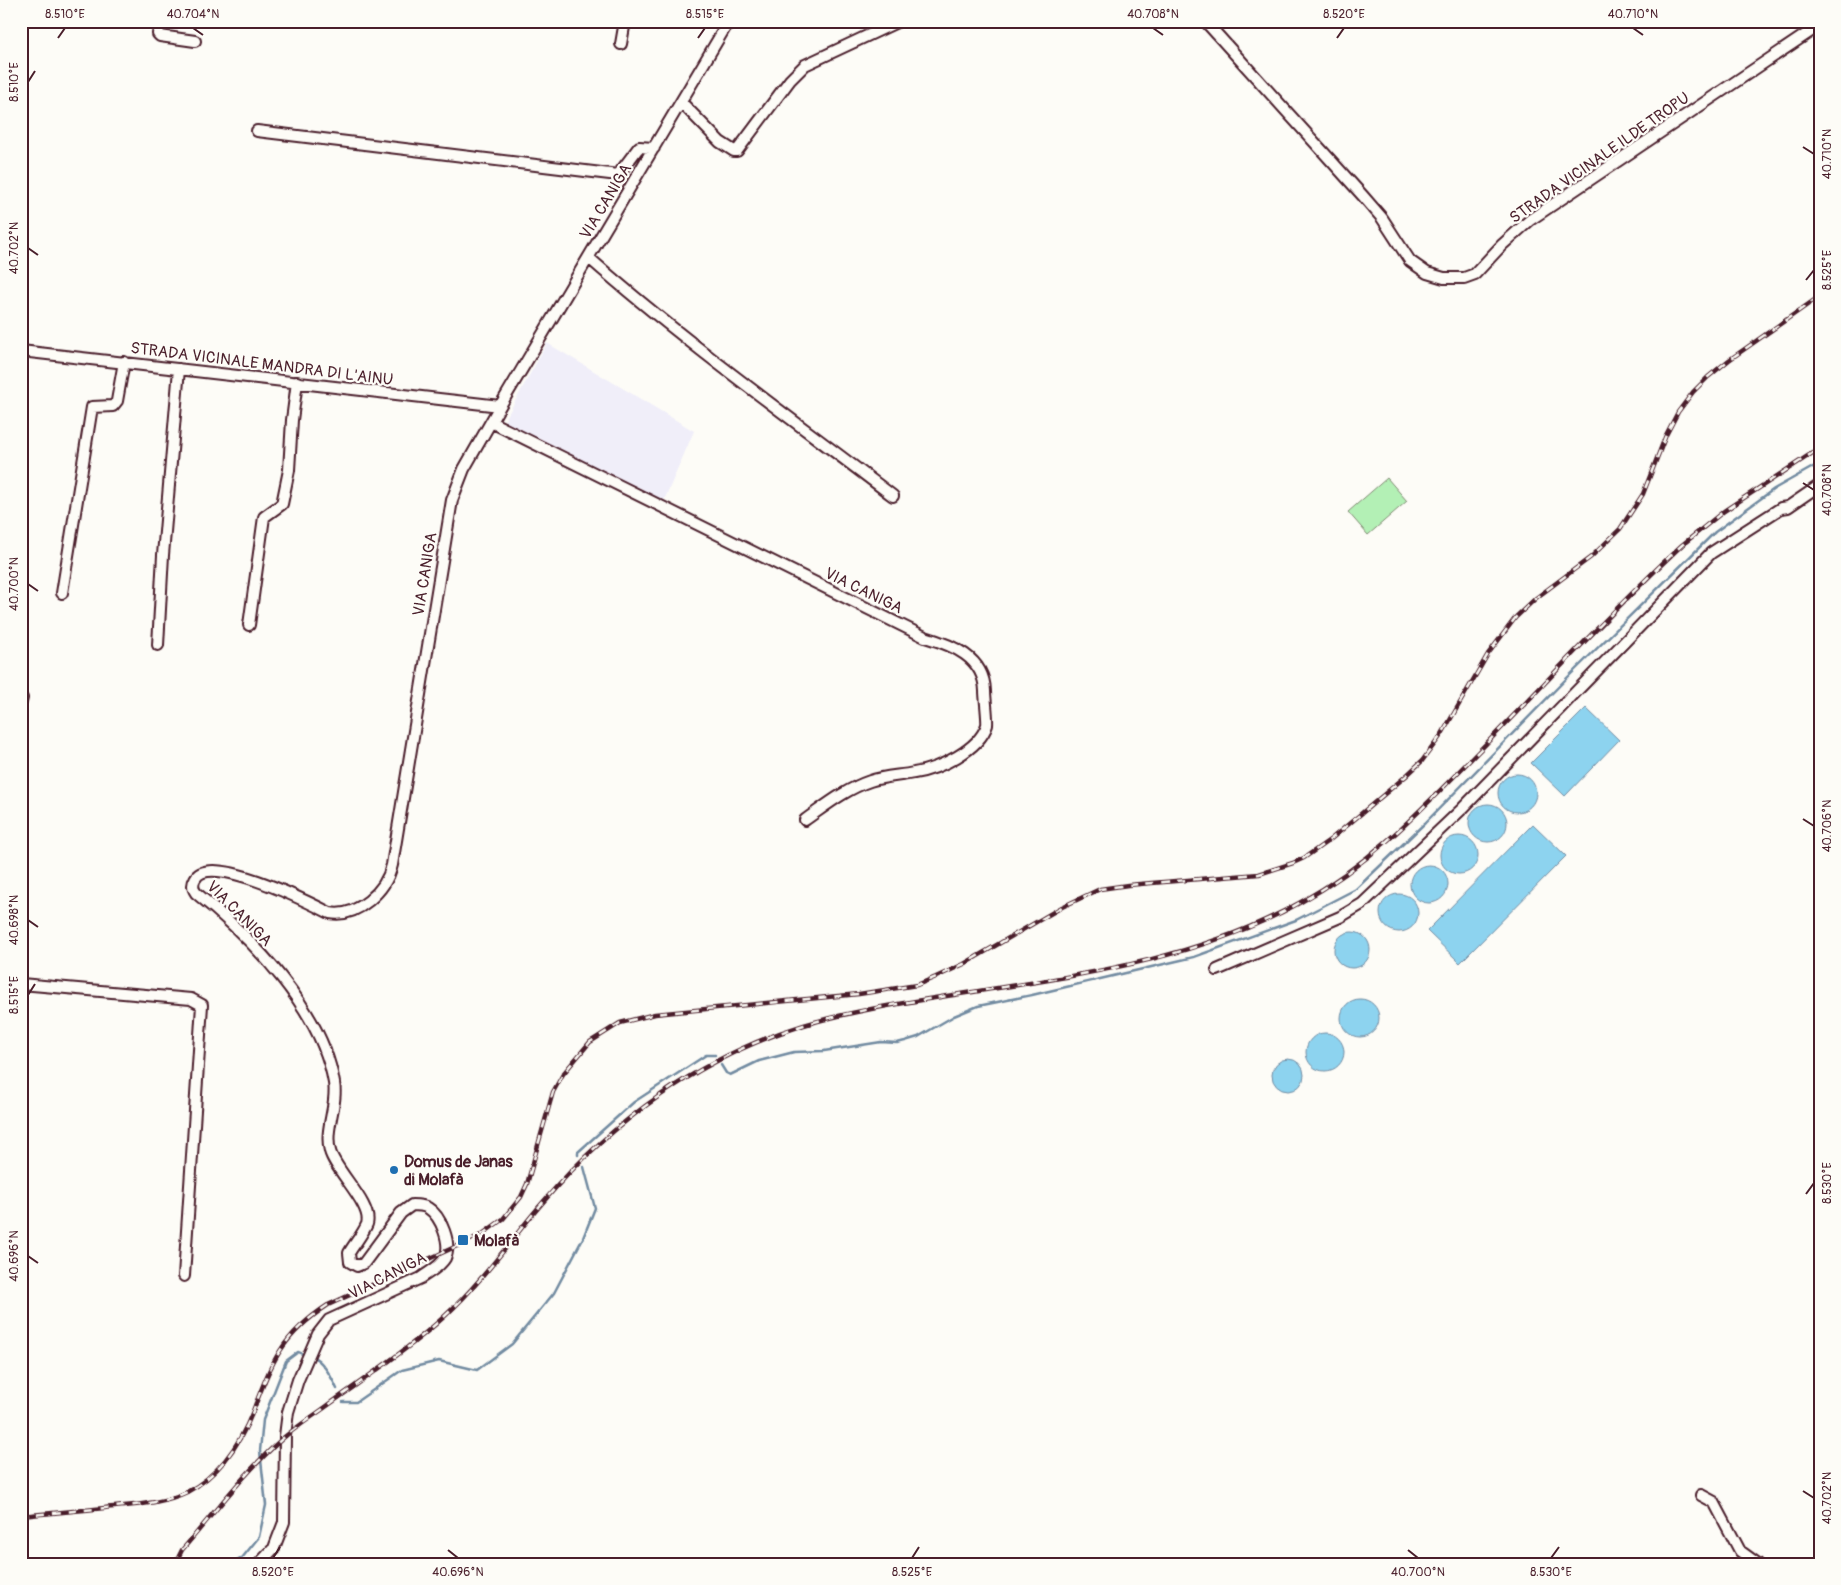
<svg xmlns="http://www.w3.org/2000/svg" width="1841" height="1585" viewBox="0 0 1841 1585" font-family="Pangolin,sans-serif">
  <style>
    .built { fill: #f0eef9 }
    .green { fill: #b3f0b5; stroke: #7e8870 }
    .water { fill: #8dd3ef; stroke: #728ba1 }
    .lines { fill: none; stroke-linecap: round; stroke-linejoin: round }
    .stream { stroke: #728ba1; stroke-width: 2.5 }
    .minor-casing { stroke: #4a1f2b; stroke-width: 14 }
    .minor { stroke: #fdfcf7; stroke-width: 10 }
    .rail-casing { stroke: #4a1f2b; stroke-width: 4.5 }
    .rail { stroke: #fdfcf7; stroke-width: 2.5; stroke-dasharray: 8; stroke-linecap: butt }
    .ticks { fill: none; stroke: #4a1f2b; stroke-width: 2 }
    .poi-dot { fill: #1f6fb2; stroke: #fdfcf7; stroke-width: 2 }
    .labels { text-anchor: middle; stroke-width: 4.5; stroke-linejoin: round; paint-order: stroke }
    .street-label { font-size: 16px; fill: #4a1f2b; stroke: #fdfcf7 }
    .poi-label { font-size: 16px; font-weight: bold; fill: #4a1f2b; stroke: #fdfcf7; text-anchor: start }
    .neatline { fill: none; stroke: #4a1f2b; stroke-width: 2 }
    .ticks-label { font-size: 12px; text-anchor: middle; fill: #4a1f2b }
  </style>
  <rect width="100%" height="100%" fill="#fdfcf7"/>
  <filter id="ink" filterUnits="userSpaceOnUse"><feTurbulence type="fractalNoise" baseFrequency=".02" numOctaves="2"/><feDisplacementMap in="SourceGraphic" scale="10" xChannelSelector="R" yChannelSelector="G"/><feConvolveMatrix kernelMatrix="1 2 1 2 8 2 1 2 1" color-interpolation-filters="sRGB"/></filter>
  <g filter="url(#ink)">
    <path class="built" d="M 547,343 L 694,431 L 663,503 L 500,429 Z"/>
    <path class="green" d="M 1387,478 L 1407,501 L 1368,535 L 1348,512 Z"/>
    <path class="water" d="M 1586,708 L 1619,740 L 1565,796 L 1531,763 Z
      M1498 793a19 19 0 1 1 38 0a19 19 0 1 1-38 0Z
      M1469 823a19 19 0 1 1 38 0a19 19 0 1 1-38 0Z
      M 1533,824 L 1566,856 L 1460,963 L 1427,931 Z
      M1440 855a19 19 0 1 1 38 0a19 19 0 1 1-38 0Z
      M1410 884a19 19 0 1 1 38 0a19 19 0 1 1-38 0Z
      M1380 913a19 19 0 1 1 38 0a19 19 0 1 1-38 0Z
      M1334 950a18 18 0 1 1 36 0a18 18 0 1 1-36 0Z
      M1341 1018a19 19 0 1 1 38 0a19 19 0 1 1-38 0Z
      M1306 1052a19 19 0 1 1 38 0a19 19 0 1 1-38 0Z
      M1272 1075a16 16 0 1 1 32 0a16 16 0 1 1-32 0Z"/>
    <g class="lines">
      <path class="stream" d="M 721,1065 L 726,1073 L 730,1075 L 759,1061 L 794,1052 L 824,1051 L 881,1042 L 897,1043 L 905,1041 L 918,1037 L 954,1016 L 978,1006 L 1032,995 L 1194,957 L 1296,920 L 1356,889 L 1425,823 L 1567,678 L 1715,532 L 1774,489 L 1820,463
        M 578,1155 L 578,1152 L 634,1102 L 706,1055 L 715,1055
        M 311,1356 C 323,1360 332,1378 337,1389
        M 343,1402 L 356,1402 L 402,1370 L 439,1361 L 477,1370 L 512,1344 L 554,1293 L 583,1238 L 595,1208 L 584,1167
        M 105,1564 L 138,1561 L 147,1564
        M 231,1564 L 242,1558 L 259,1537 L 266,1505 L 260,1451 L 263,1420 L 286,1361 L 298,1352 L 305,1355"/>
      <defs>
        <path id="minor" d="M 160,21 L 158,34 L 160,36 L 195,41
          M 1205,21 L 1363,196 L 1382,218 L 1410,261 L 1427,273 L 1444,278 L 1464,278 L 1475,274 L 1502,245 L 1530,220 L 1820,25
          M 621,44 L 625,21
          M 681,102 L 720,142 L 734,151 L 737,151 L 790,80 L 805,65 L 899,21
          M 257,131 L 618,175 L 639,147 L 654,148
          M 589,258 C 686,343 791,418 893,496
          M 21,351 L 500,406
          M 491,422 L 925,637 C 952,645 984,657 985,691 C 985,698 988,720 987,725 C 979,750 939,769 914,773 C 899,776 884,776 870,781 C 846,789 825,806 805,820
          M 62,593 L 92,407 L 113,406 L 117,401 L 124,362
          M 249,625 L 264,517 L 282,504 L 289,470 L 292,420 L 297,382
          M 158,645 L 163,555 L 179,369
          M 21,702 L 22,698
          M 1217,970 L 1340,917 L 1362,904 L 1463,808 L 1711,553 L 1781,508 L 1788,507 L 1820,485
          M 21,984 L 191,999 L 202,1005 L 184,1276
          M 1701,1495 L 1714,1502 L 1740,1551 L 1758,1564
          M 259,1564 L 274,1548 L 284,1522 L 285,1436 L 288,1412 L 298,1380 L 318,1334 L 329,1320 L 421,1278 C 429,1272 440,1267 445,1258 C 452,1244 441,1216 428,1208 C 423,1205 418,1205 412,1205 L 401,1213 L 364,1263 L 357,1266 L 350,1262 L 349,1253 C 354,1244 363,1234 367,1224 C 373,1205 335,1171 330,1151 C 324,1129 338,1105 334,1083 C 322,1010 252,938 196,893 C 193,889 192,884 195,879 C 208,851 310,903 330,913 C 357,918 386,891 392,865 L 452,500 L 464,469 L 500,406 L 729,21"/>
      </defs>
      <use href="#minor" class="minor-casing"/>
      <use href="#minor" class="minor"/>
      <defs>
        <path id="rail" d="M 21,1516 C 49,1513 77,1511 105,1508 C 132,1505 162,1504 187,1492 C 219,1475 240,1444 253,1411 C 272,1361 282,1335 328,1305 L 481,1235 L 503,1219 L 521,1197 L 527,1184 L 553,1092 L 563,1074 L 590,1042 L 620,1023 L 655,1014 L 859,994 L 917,985 L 936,977 L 964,964 L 1062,907 L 1100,889 L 1128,885 L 1259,874 L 1293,863 L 1304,858 L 1331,839 L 1406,776 L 1422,761 L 1442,734 L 1488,654 L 1516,617 L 1536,598 L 1591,557 L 1620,529 L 1643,494 L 1666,435 L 1678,412 L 1693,392 L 1708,377 L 1729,360 L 1820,296
          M 175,1564 L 182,1550 C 214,1513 245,1472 282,1439 C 296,1427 312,1417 327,1406 C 368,1376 409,1349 446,1315 C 483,1281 511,1239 544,1201 C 612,1121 702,1056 804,1025 C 848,1012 895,1004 941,997 C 1063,977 1191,964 1301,902 C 1373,862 1421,810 1478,752 C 1546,683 1611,611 1682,545 L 1724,511 L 1820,448"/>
      </defs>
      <use href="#rail" class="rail-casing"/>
      <use href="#rail" class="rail"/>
    </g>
  </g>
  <path class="ticks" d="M 193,28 L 203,35M 1153,28 L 1163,35M 1633,28 L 1643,35M 58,38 L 65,28M 698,38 L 705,28M 1337,38 L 1344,28M 28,82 L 35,71M 1803,147 L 1814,154M 28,248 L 38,255M 1806,280 L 1814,270M 1803,483 L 1814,490M 28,584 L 38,591M 1803,819 L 1814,826M 28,920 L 38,927M 28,995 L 35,984M 1806,1194 L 1814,1183M 28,1256 L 38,1263M 1803,1491 L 1814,1498M 448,1550 L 458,1558M 1408,1550 L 1418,1558M 273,1558 L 280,1547M 912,1558 L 919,1547M 1551,1558 L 1559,1547"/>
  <g class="poi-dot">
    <circle cx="394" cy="1170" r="5"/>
    <rect x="457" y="1234" width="12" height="12" rx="2.5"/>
  </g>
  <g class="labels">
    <g class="street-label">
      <text transform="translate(1599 157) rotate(-35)" y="6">STRADA VICINALE ILDE TROPU</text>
      <text transform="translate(605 201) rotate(-59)" y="6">VIA CANIGA</text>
      <text transform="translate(262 363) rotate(7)" y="6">STRADA VICINALE MANDRA DI L'AINU</text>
      <text transform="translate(424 574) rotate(-81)" y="6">VIA CANIGA</text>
      <text transform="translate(864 590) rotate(26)" y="6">VIA CANIGA</text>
      <text transform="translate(240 913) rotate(45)" y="6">VIA CANIGA</text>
      <text transform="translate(387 1275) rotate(-27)" y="6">VIA CANIGA</text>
    </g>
    <g class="poi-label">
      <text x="404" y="1167">Domus de Janas<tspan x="404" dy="18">di Molafà</tspan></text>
      <text x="474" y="1246">Molafà</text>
    </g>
  </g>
  <rect width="1841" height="1585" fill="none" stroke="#fdfcf7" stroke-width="55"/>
  <rect x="28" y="28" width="1786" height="1530" class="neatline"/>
  <g class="ticks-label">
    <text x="65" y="18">8.510°E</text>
    <text x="193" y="18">40.704°N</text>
    <text x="705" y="18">8.515°E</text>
    <text x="1153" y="18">40.708°N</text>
    <text x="1344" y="18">8.520°E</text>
    <text x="1633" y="18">40.710°N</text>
    <text transform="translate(14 82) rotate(-90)" y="4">8.510°E</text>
    <text transform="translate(1827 154) rotate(-90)" y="4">40.710°N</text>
    <text transform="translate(14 248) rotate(-90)" y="4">40.702°N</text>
    <text transform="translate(1827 270) rotate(-90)" y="4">8.525°E</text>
    <text transform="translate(1827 490) rotate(-90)" y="4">40.708°N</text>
    <text transform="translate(14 584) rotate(-90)" y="4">40.700°N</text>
    <text transform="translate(1827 826) rotate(-90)" y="4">40.706°N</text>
    <text transform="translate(14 920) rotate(-90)" y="4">40.698°N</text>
    <text transform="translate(14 995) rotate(-90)" y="4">8.515°E</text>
    <text transform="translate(1827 1183) rotate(-90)" y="4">8.530°E</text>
    <text transform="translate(14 1256) rotate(-90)" y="4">40.696°N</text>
    <text transform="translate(1827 1498) rotate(-90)" y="4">40.702°N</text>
    <text x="273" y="1576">8.520°E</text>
    <text x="458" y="1576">40.696°N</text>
    <text x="912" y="1576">8.525°E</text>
    <text x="1418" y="1576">40.700°N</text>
    <text x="1551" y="1576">8.530°E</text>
  </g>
</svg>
